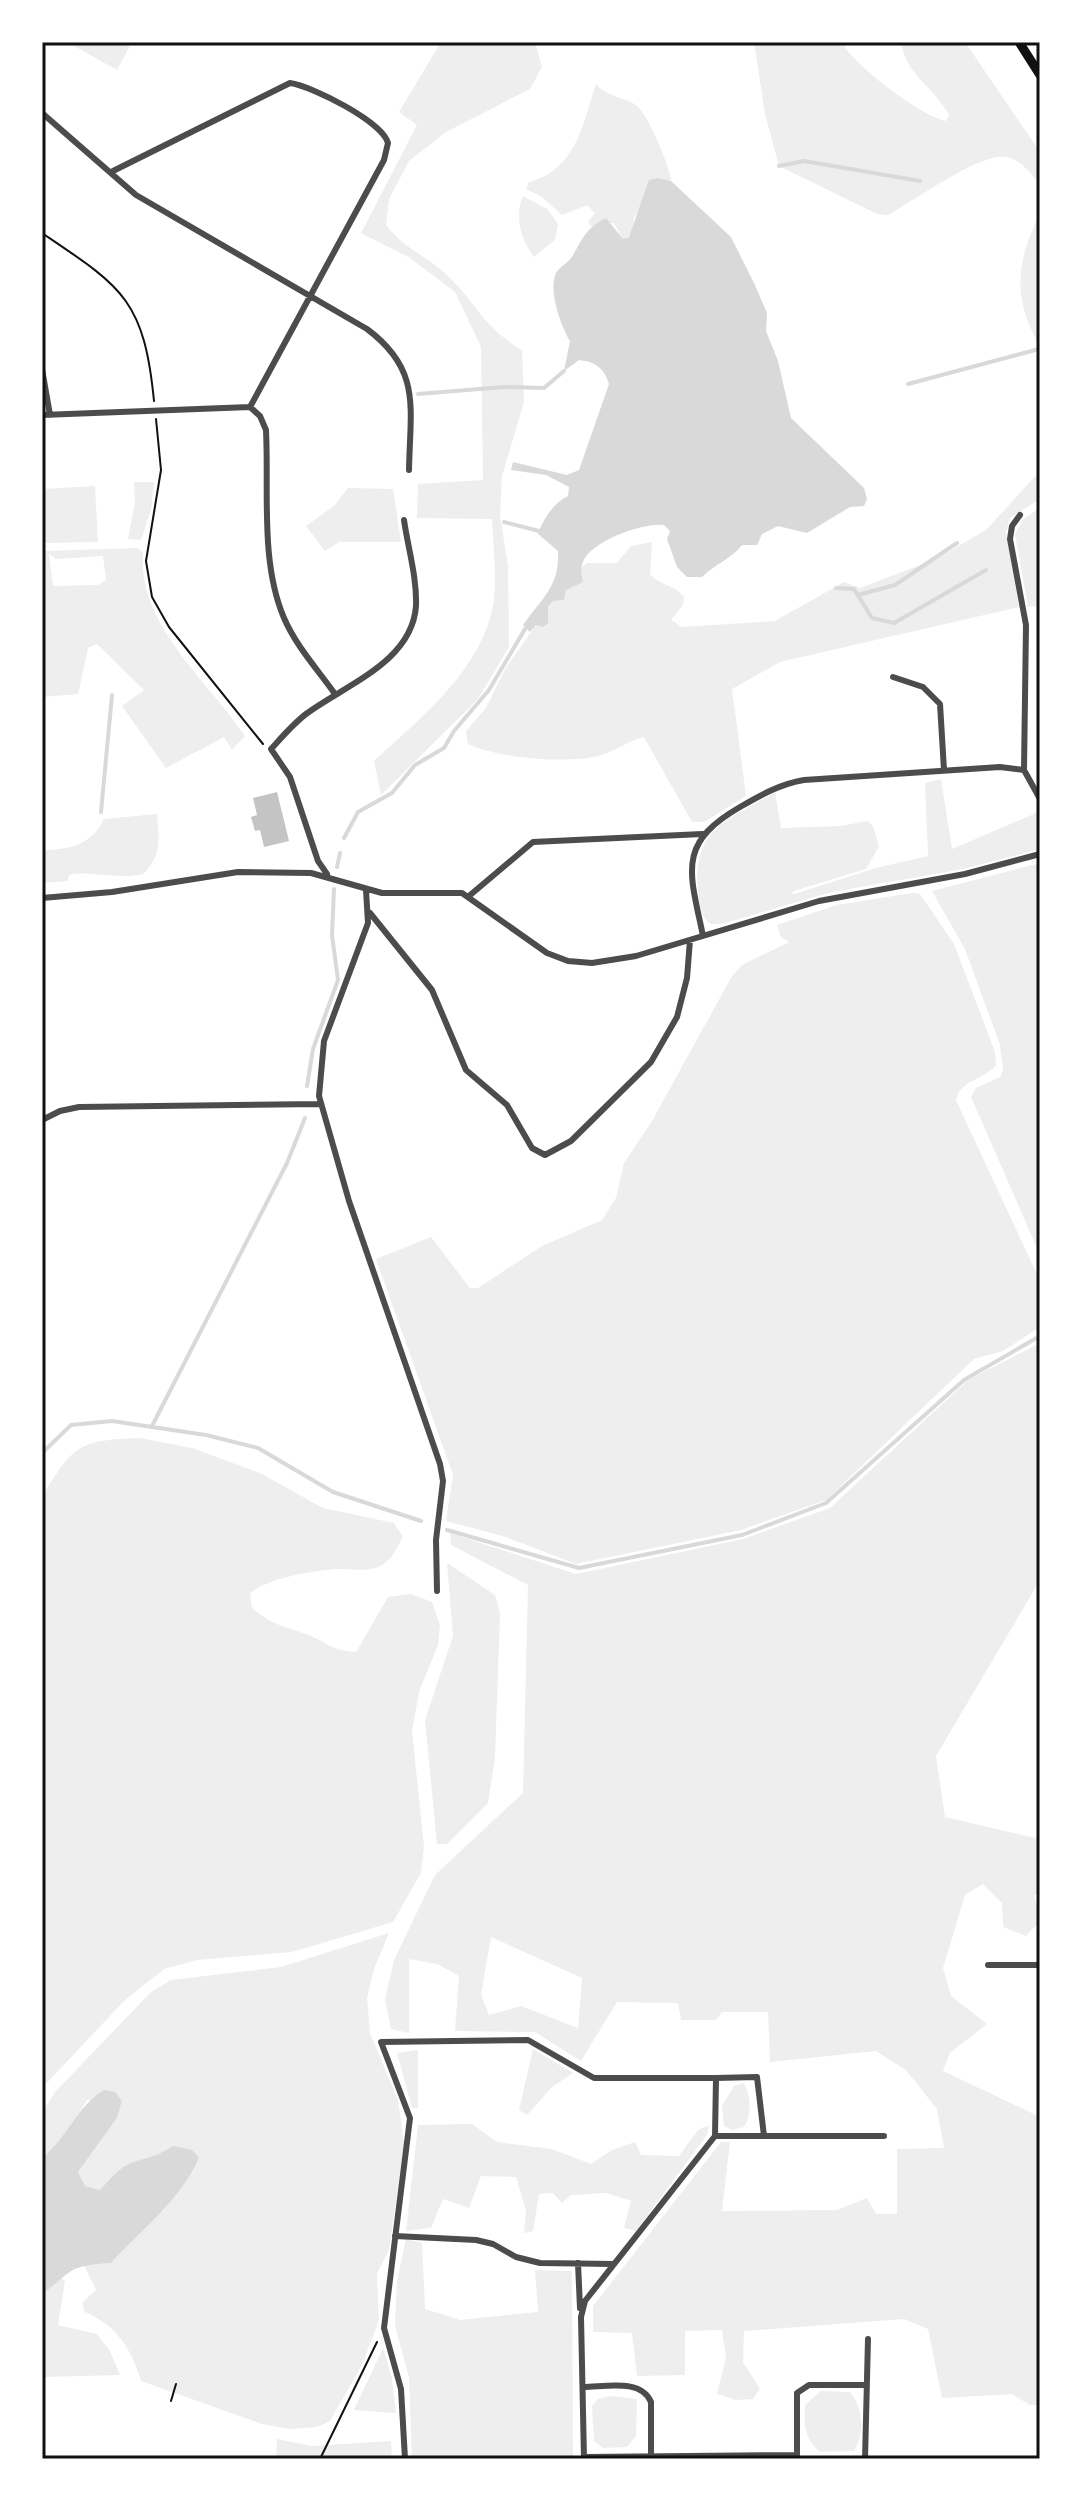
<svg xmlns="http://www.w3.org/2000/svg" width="1082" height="2501" viewBox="0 0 1082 2501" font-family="'Titillium Web',sans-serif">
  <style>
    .green { fill: #eee; fill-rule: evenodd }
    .water { fill: #d9d9d9 }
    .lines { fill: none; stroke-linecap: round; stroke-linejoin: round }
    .stream { stroke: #d9d9d9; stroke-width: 4 }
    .building { fill: #c4c4c4 }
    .path { stroke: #111; stroke-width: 2 }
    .minor { stroke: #4c4c4c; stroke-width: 6 }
    .primary { stroke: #111; stroke-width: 9 }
    .neatline { fill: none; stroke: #111; stroke-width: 3 }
  </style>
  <rect width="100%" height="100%" fill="#fff"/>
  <path class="green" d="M 67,42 L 132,42 L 117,70 Z
    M 441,42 L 535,42 L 542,67 L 530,89 L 446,132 L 409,161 L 389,199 L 386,225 C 402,247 428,257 448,276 C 478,305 481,325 522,350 L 524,402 L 502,476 L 500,515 L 508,566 L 509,647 L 478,699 L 381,795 L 374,761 C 422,717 484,668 494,600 C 497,575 493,545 492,519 L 417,518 L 418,484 L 483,480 L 481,347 L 455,292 L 410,258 L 361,233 L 417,125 L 399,112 Z
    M 754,42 L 842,42 C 852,64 921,116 946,121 L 949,115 C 934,87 906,75 901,42 L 965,42 L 1040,152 L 1040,185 C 1032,174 1021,160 1006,157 C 980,152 914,201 888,215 L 877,214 L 779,166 L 765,114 Z
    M 596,84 C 605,96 623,97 636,105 C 648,114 670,167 671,181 L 658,178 L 634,218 L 632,233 L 623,240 L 614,223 L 597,223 L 592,227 L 588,222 L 595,213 L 587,205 L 562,215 L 542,197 L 526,189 L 529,182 C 576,170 583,124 596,84 Z
    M 523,196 L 547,209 L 558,224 L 555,240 L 534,257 C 521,239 514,217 523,196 Z
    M 1040,209 L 1040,347 C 1022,314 1015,288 1025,251 C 1029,236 1037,223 1040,209 Z
    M 1040,471 L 1040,499 L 1010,518 L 1006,532 L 1019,607 L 780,662 L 732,689 L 746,796 L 704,822 L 692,822 L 644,737 C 628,741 614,752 598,756 C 565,764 498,758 468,744 L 466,731 L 486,708 L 505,669 L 553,601 L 564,600 L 566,590 L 582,575 L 581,567 L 588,563 L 617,563 L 631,546 L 652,542 L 650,574 C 660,586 674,584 684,597 L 683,605 L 671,620 L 682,627 L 775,621 L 844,582 L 860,588 L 936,559 L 986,530 Z
    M 134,482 L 154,482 L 151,510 L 141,540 L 128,539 L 135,502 Z
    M 95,486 L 98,542 L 42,543 L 42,489 Z
    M 348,488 L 393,489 L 401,542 L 339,542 L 325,551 L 306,526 L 335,505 Z
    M 1040,508 L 1040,606 L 1028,607 L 1015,534 L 1023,519 Z
    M 138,548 L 143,553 C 138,626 208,680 245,736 L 232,750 L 224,737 L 166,768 L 122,706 L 144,690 L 97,644 L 88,648 L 78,694 L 42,697 L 42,551 ZM 49,554 L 56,559 L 103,556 L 106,580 L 98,585 L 53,586 Z
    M 941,779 L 952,849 L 1036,813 L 1040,814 L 1040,849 L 963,869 L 832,892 L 722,924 L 711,924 C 701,918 699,902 698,891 C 692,827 729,820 775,792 L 781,828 L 841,826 L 867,821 L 873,826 L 879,846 L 866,869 L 794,891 L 791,893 L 794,894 L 876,868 L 928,856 L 925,783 Z
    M 157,814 C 159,837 162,857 143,874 C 119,880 88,870 69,875 L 68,881 L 42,883 L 42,850 C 69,850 92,845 104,819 Z
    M 1040,863 L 1040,1255 L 971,1097 L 976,1088 L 1000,1077 L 1003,1070 L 1000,1045 L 965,949 L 932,891 Z
    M 912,893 L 920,894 L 954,944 L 995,1052 L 996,1065 C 984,1080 960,1080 956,1100 L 1040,1281 L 1040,1327 L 1003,1351 L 974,1359 L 826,1500 L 741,1530 L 576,1564 L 503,1536 L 446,1521 L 453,1475 L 376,1259 L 431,1237 L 470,1288 L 478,1288 L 542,1246 L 602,1220 L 616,1198 L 624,1163 L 652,1121 L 732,976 L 742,965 L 789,942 L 781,937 L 777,925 L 837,905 Z
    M 1040,1343 L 1040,1580 L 936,1756 L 945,1817 L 1040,1839 L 1040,1894 L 1034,1895 L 1040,1921 L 1026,1936 L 1003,1927 L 1002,1903 L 983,1884 L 965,1895 L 943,1968 L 951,1996 L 987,2024 L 950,2053 L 943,2071 L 1040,2117 L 1040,2405 L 1030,2405 L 1012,2394 L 942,2398 L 928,2329 L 904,2319 L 744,2331 L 743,2362 L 760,2389 L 753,2399 L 736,2400 L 717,2394 L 726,2358 L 722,2330 L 685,2331 L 685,2375 L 637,2376 L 632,2333 L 593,2332 L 593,2306 L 721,2142 L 730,2142 L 722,2211 L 837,2210 L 867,2198 L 876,2214 L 897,2214 L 897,2149 L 944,2148 L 937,2109 L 906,2070 L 876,2051 L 770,2062 L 768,2012 L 722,2012 L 716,2020 L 681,2020 L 678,2003 L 617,2002 L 581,2061 L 535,2032 L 455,2031 L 459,1976 L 437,1964 L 409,1959 L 409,2033 L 391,2029 L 385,1999 L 394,1960 L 435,1875 L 523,1793 L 528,1585 L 451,1545 L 450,1533 L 576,1574 L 743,1539 L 830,1508 L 968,1380 ZM 491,1937 L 582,1978 L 578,2028 L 521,2006 L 489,2015 L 481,1995 Z
    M 140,1438 L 192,1448 L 260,1473 L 323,1508 L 394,1523 L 403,1537 C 398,1545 393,1558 385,1563 C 371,1574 352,1568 336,1569 C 308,1572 272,1577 250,1593 L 252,1608 C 275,1627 283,1625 309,1635 C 330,1644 330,1650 356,1652 L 388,1597 L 411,1594 L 432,1602 L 440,1625 L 438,1645 L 419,1692 L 412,1731 L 424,1846 L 421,1873 L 393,1922 L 292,1952 L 197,1960 L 164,1969 L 124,2001 L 42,2088 L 42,1497 C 73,1445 79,1440 140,1438 Z
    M 447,1563 L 495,1595 L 500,1613 L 495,1757 L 488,1803 L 447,1844 L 437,1844 L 425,1720 L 453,1636 Z
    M 389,1933 L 374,1969 L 367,1998 L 370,2033 L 398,2100 L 404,2143 L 389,2250 L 377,2273 L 379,2320 L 362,2365 L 330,2421 L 317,2427 L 291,2429 L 262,2424 L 141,2381 C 131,2348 117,2326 85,2312 L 82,2303 L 96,2290 L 84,2265 L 111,2263 C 142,2229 180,2201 199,2158 L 173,2146 C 159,2156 151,2157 136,2161 C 121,2165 110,2179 100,2190 L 85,2186 L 78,2172 L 117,2118 L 122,2101 L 87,2100 L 62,2141 L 42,2158 L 42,2112 L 56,2091 L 151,1992 L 171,1980 L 281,1967 Z
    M 533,2049 L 573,2073 L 552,2087 L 527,2115 L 519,2110 Z
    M 418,2050 L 418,2108 L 412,2108 L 397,2053 Z
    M 744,2083 C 751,2096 752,2115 744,2127 L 732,2130 L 724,2126 L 722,2106 L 734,2086 Z
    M 472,2124 L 497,2142 L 552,2149 L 591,2164 L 612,2150 L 635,2142 L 641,2155 L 679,2156 L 698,2130 L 709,2125 L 707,2135 L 636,2231 L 624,2228 L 631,2201 L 606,2193 L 571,2195 L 562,2203 L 553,2193 L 539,2194 L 533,2231 L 524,2233 L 526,2211 L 516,2177 L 481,2176 L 469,2208 L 443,2199 L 431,2228 L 406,2231 L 418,2125 Z
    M 406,2239 L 422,2243 L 425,2309 L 460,2320 L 538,2312 L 535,2270 L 572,2271 L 573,2459 L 412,2459 L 409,2377 L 395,2326 L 397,2281 Z
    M 60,2277 L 65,2281 L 58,2325 L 97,2334 L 110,2351 L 120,2375 L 42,2377 L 42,2294 Z
    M 383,2348 L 392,2378 L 396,2413 L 354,2410 Z
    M 821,2391 L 850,2392 C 863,2407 865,2434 854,2451 L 820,2452 C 804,2438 804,2426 805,2405 Z
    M 611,2396 L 637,2399 L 636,2436 L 627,2447 L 603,2448 L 594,2441 L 592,2406 L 598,2399 Z
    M 277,2439 L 312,2446 L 391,2441 L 392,2459 L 276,2459 Z"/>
  <path class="water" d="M 658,178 L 671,181 L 731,237 L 754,283 L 767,313 L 766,331 L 778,361 L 791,418 L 864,488 L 867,499 L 864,506 L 850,507 L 807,533 L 778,526 L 762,534 L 757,545 L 742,545 C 730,560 715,564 702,577 L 687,577 L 677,567 L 667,539 L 670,531 L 664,525 C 642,523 591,541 583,562 C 580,568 582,575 583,582 L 566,590 L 564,600 L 553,601 L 548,607 L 548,623 L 543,627 L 536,625 L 530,632 L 523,625 C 542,598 560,586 558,551 L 538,534 C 542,521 554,502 568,496 L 569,487 L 546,475 L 511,470 L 513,462 L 567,475 L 579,470 L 609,384 C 604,368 596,362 579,360 L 564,371 L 570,341 C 561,326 548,291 556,273 C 560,266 569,263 573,255 C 583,238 587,227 606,218 L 623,239 L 629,237 L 649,180 Z
    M 104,2090 L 115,2092 L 122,2101 L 117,2118 L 78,2172 L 85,2186 L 100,2190 C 110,2179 121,2165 136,2161 C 151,2157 159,2155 173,2146 L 192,2150 L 199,2158 C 180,2201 142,2229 111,2263 C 65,2266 74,2271 42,2294 L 42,2158 C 69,2136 76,2107 104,2090 Z"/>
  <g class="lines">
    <path class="stream" d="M 779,166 L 804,161 L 920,181
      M 908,384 L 1039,349
      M 418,394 L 504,387 L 544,388 L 564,371
      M 504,522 L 539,531
      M 836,588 L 854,589 L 872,618 L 894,623 L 986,570
      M 858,595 L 895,585 L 957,543
      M 101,812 L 112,695
      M 344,838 L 358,812 L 392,793 L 415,765 L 444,748 L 454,731 L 489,690 L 525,629
      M 337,867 L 340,853
      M 307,1086 L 313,1049 L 338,980 L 332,935 L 334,889
      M 152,1426 L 287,1163 L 305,1118
      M 42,1453 L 71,1425 L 112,1421 L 206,1435 L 258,1448 L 333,1492 L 421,1521
      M 447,1530 L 579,1568 L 742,1535 L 826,1503 L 964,1380 L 1040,1336"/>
  </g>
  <path class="building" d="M 277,792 L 289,841 L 264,847 L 260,830 L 255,831 L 251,817 L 257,815 L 253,798 Z"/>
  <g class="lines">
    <path class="path" d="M 42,233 C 122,287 144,299 154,401
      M 156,419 L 161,470 L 146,561 L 152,597 L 169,627 L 263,744
      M 171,2401 L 176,2384
      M 320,2459 L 377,2342"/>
    <path class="minor" d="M 42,113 L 136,195 L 367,329 C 422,370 410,408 409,470
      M 42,369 L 50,415
      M 250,407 L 260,416 L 266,430 C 269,490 260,562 284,618 C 296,646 318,670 335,694
      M 42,415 L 250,407 L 384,160 L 388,143 C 383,122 312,86 290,83 L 113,171
      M 1020,515 L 1012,526 L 1010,539 L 1026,625 L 1024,770
      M 893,677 L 923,687 L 940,704 L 944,770
      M 327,874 L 318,861 L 290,777 L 271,749 C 282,737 293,724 306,714 C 345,685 412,662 416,606 C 417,577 408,548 404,520
      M 366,890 L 368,923 L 324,1041 L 319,1096 L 349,1201 L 440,1464 L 443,1481 L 436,1540 L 437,1591
      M 469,896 L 533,842 L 702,834
      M 42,898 L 112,892 L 238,872 L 311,873 L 382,893 L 462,893 L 547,953 L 568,961 L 592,963 L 636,956 L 819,901 L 965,874 L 1040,854
      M 370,913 L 432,990 L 466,1070 L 507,1105 L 532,1148 L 545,1155 L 571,1141 L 651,1062 L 677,1017 L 687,978 L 690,940
      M 703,936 C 690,872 676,844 740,807 C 761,795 780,784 804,780 L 1000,767 L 1024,770 L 1040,799
      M 42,1120 L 60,1111 L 79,1107 L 320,1104
      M 988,1965 L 1040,1965
      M 716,2078 L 757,2077 L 764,2136 L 884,2136
      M 715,2136 L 764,2136
      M 395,2236 L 476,2240 L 493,2244 L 516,2257 L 540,2263 L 614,2264
      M 578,2263 L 580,2308
      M 583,2387 C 605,2387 641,2378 651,2402 L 651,2456
      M 584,2457 L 797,2455
      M 797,2458 L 797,2393 L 809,2385 L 865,2385
      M 405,2459 L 401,2389 L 384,2328 L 410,2118 L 381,2042 L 528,2040 L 594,2078 L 716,2078 L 715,2136 L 585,2301 L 581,2317 L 584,2459
      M 865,2459 L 868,2339"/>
    <path class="primary" d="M 1019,42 L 1040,75"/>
  </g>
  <rect width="1082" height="2501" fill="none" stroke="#ffffff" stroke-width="88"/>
  <rect x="44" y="44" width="994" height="2413" class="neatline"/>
</svg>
